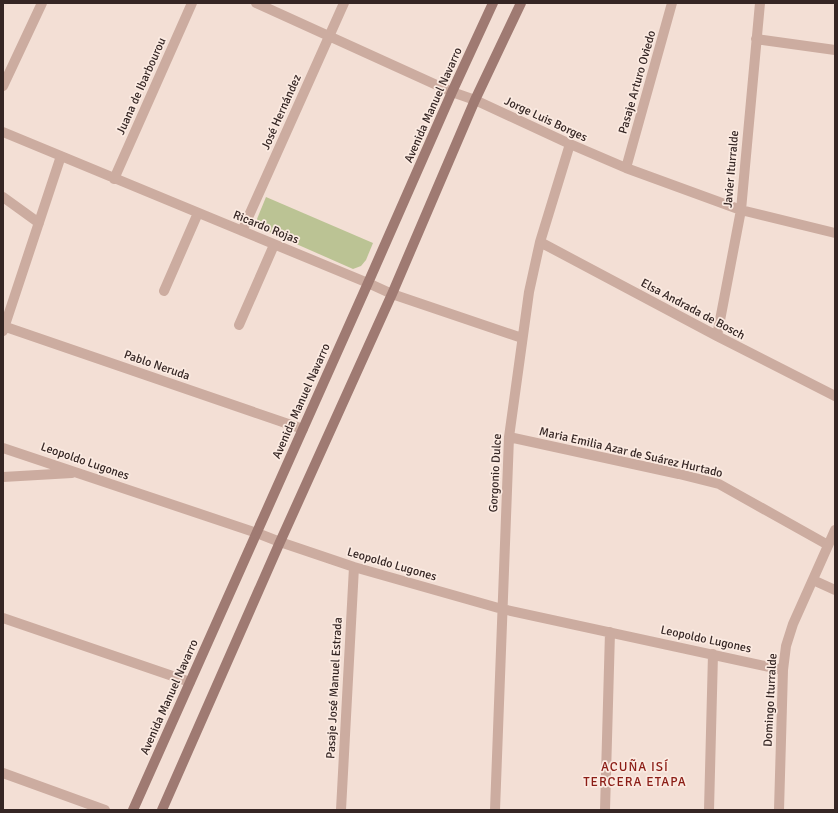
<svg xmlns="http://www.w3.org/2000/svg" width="838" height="813" viewBox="0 0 838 813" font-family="Signika,sans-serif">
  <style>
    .green { fill: #bbc394 }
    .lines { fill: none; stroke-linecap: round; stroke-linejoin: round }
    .street { stroke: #ccaca0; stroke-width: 10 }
    .secondary { stroke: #9f7a72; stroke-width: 10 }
    .labels { text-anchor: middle; stroke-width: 3.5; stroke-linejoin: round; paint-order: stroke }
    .street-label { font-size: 12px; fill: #352624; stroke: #fbeae1 }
    .neighbourhood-label { font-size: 13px; letter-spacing: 1px; fill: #8b1d16; stroke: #fbeae1 }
  </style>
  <rect width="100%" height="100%" fill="#f3dfd5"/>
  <path class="green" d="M 266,197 L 373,243 L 366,260 L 361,266 L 353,269 L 260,228 L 257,224 L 257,219 Z"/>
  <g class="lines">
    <path class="street" d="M 256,3 L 452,92 L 475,100 L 570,144 L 626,168 L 741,210 L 835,233
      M 756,39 L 835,50
      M 3,86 L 42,3
      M 3,132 L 368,283 L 392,294 L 522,338
      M 626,168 L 672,3
      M 114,179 L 192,3
      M 3,197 L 39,223
      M 242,231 L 344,3
      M 540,242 L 717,336 L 835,396
      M 164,291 L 198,213
      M 239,325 L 274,245
      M 3,326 L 303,429
      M 3,331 L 61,156
      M 717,336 L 741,210 L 760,3
      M 509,437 L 679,474 L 719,484 L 828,545
      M 3,448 L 257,533 L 280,542 L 354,567 L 502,609 L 783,670
      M 3,477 L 72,473
      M 813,580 L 835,590
      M 3,618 L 190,682
      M 3,773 L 105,810
      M 341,810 L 354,567
      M 495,810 L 509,437 L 529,292 L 540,242 L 570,144
      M 605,810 L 610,632
      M 709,810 L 713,654
      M 779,810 L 783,670 L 786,646 L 793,624 L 835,530"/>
    <path class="secondary" d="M 133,810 L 368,283 L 452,92 L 493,3
      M 162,810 L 280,542 L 392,294 L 475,100 L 521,3"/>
  </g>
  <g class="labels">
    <g class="street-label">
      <text transform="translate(637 82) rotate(-74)" y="4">Pasaje Arturo Oviedo</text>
      <text transform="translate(141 86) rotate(-66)" y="4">Juana de Ibarbourou</text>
      <text transform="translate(433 105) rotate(-66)" y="4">Avenida Manuel Navarro</text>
      <text transform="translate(281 112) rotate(-66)" y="4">José Hernández</text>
      <text transform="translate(546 119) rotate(25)" y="4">Jorge Luis Borges</text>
      <text transform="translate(731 169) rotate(-85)" y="4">Javier Iturralde</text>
      <text transform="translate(266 227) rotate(22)" y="4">Ricardo Rojas</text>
      <text transform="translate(693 309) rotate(28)" y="4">Elsa Andrada de Bosch</text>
      <text transform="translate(157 365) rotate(19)" y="4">Pablo Neruda</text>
      <text transform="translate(301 401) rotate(-66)" y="4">Avenida Manuel Navarro</text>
      <text transform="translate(631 452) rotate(13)" y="4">Maria Emilia Azar de Suárez Hurtado</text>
      <text transform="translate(85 461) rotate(19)" y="4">Leopoldo Lugones</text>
      <text transform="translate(495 473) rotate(-87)" y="4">Gorgonio Dulce</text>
      <text transform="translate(392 564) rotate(16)" y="4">Leopoldo Lugones</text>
      <text transform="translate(706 639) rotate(12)" y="4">Leopoldo Lugones</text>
      <text transform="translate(334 688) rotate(-87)" y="4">Pasaje José Manuel Estrada</text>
      <text transform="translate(169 697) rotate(-66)" y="4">Avenida Manuel Navarro</text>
      <text transform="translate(770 700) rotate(-87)" y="4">Domingo Iturralde</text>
    </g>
    <g class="neighbourhood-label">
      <text x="635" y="771">ACUÑA ISÍ<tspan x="635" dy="15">TERCERA ETAPA</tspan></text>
    </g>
  </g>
  <rect width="838" height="813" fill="none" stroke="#352624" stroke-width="8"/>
</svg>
